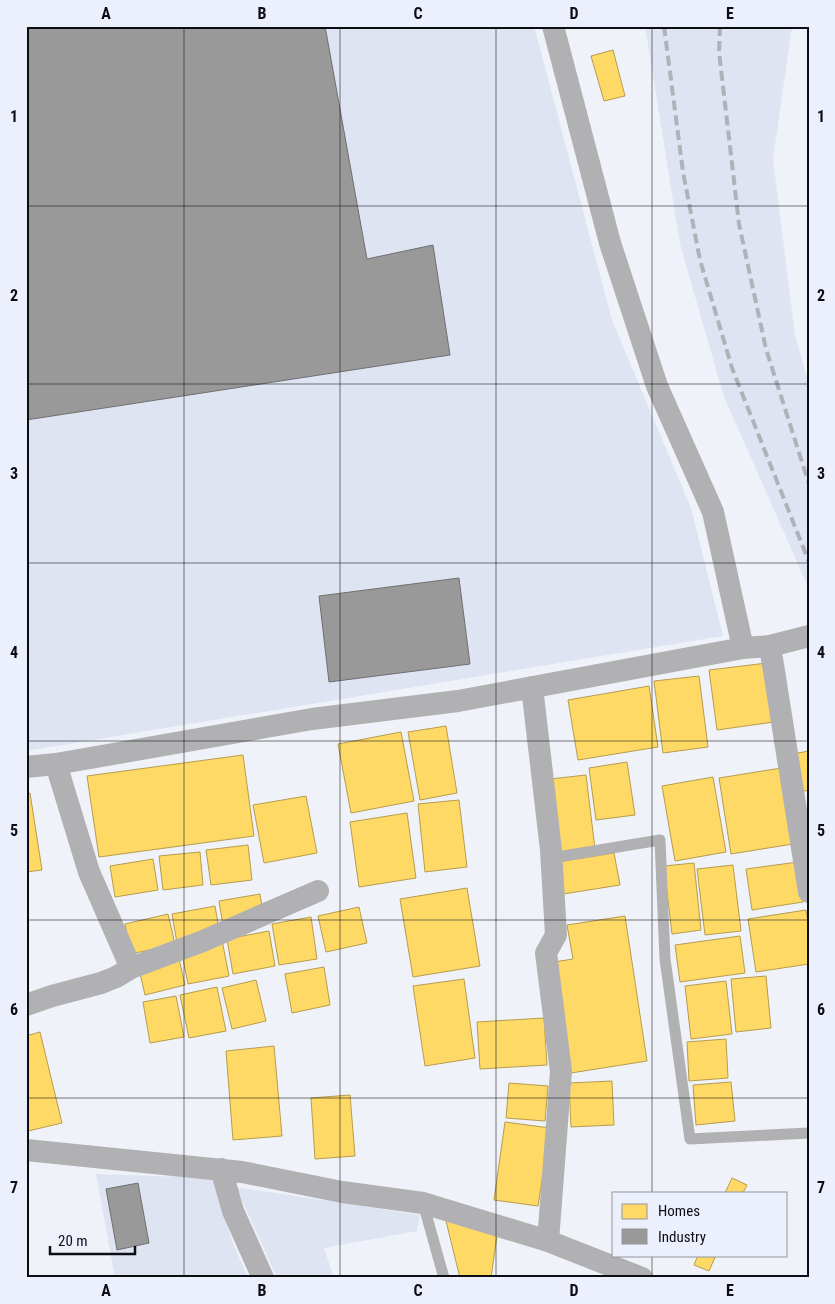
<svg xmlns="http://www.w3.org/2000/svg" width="835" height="1304" viewBox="0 0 835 1304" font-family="'Roboto Condensed',sans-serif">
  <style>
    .built { fill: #dfe4f2 }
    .homes { fill: #ffd966; stroke: #b69c4d }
    .industry { fill: #999; stroke: #6f6f71 }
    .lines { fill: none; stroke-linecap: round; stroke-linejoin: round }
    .lane { stroke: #b1b1b3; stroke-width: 11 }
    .street { stroke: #b1b1b3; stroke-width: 22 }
    .rail { stroke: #b1b2b7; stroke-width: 4; stroke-dasharray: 10 5; stroke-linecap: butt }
    .grid { fill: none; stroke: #0d0e13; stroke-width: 1; stroke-opacity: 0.55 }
    .neatline { fill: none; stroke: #0d0e13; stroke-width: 2 }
    .grid-label { font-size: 16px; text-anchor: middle; font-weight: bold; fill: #0d0e13 }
  </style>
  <rect width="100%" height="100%" fill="#f0f2f9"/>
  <path class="built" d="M 26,26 L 534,26 L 612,320 L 691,508 L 723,636 L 26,751 Z
    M 645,26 L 792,26 L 773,159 L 795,335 L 809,385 L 809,589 L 724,397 L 680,244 Z
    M 96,1174 L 212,1178 L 233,1243 L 248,1278 L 115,1278 Z
    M 236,1187 L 420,1215 L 417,1231 L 324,1248 L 334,1278 L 277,1278 Z"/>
  <path class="homes" d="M 613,50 L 625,96 L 604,101 L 591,56 Z
    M 767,663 L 774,722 L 717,730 L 709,670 Z
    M 699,676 L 708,747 L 663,753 L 654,681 Z
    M 649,686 L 658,747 L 578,760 L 568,700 Z
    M 446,726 L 457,793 L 420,800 L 408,732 Z
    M 401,732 L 414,801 L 351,813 L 338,744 Z
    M 809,751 L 809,790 L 800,792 L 792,754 Z
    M 243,755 L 254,836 L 99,857 L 87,776 Z
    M 627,762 L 635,815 L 596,820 L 589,768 Z
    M 781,768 L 793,844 L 731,854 L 719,778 Z
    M 586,775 L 595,849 L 558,853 L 550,779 Z
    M 713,777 L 726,852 L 675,861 L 662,786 Z
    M 30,793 L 42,870 L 26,872 L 26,794 Z
    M 306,796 L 317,853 L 264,863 L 253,805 Z
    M 459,800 L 467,867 L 425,872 L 418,804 Z
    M 407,813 L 416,878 L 359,887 L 350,822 Z
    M 248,845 L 252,880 L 211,885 L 206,850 Z
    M 200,852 L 203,885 L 163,890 L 159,856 Z
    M 614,853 L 620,885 L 563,894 L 558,862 Z
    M 153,859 L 158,890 L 115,897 L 110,866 Z
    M 798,862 L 803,902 L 752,910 L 746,869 Z
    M 694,863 L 701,930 L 672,934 L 664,866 Z
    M 733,865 L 741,931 L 705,935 L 697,869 Z
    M 467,888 L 480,966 L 413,977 L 400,899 Z
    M 260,894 L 265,925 L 224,932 L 219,901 Z
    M 215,906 L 220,935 L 177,943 L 172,914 Z
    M 359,907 L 367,943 L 326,952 L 318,916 Z
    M 806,910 L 809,927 L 809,964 L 756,972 L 748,919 Z
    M 168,914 L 175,944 L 131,954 L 125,924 Z
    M 625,916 L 647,1061 L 571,1073 L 554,962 L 573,959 L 567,925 Z
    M 311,917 L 317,959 L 279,965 L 272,924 Z
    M 269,931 L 275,966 L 233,974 L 227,939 Z
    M 740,936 L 745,973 L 680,982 L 675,945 Z
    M 222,940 L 229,976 L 188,984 L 181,949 Z
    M 177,950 L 185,985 L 145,995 L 137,960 Z
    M 324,967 L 330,1005 L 292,1013 L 285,974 Z
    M 766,976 L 771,1028 L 736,1032 L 731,979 Z
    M 464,979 L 475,1058 L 425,1066 L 413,986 Z
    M 256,980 L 266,1021 L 232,1029 L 222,988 Z
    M 726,981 L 732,1034 L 691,1039 L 685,986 Z
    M 217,987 L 226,1031 L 189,1038 L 180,995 Z
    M 176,996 L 184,1037 L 150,1043 L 143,1002 Z
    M 544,1018 L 547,1065 L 480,1069 L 477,1022 Z
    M 40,1032 L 62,1123 L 28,1131 L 26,1125 L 26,1036 Z
    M 726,1039 L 728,1078 L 689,1081 L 687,1042 Z
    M 274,1046 L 282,1136 L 233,1140 L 226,1051 Z
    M 612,1081 L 614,1125 L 571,1127 L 569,1083 Z
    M 731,1082 L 735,1121 L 696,1125 L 693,1085 Z
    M 509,1083 L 548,1086 L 545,1121 L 506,1118 Z
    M 350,1095 L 355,1156 L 315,1159 L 311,1098 Z
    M 505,1122 L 550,1128 L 538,1206 L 494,1200 Z
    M 732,1178 L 747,1185 L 743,1193 L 725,1193 Z
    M 445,1217 L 497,1235 L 491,1278 L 460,1278 Z
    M 698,1255 L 716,1255 L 709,1271 L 694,1265 Z"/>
  <path class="industry" d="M 26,26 L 325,26 L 367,259 L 433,245 L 450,355 L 26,420 Z
    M 459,578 L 470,664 L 329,682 L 319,596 Z
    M 138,1183 L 149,1243 L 117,1250 L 106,1189 Z"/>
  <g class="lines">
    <path class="lane" d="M 551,858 L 660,840 L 665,959 L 690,1139 L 809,1133
      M 423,1203 L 444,1278"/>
    <path class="street" d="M 553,26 L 610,243 L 657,386 L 713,512 L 743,648
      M 770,646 L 809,892
      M 532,687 L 551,850 L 556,935 L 546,953 L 561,1071 L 548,1241
      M 26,767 L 56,764 L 312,719 L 458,701 L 743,648 L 770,646 L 809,636
      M 131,968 L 203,941 L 318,891
      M 26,1005 L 52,996 L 101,983 L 116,977 L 131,968 L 89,872 L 56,764
      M 26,1150 L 242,1172 L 342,1192 L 423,1203 L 548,1241 L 642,1278
      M 221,1169 L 233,1211 L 263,1278"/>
    <path class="rail" d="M 664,26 L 683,172 L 700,260 L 732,368 L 809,562
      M 720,26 L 719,52 L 739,224 L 766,349 L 809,484"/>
  </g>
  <path class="grid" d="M 184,26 L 184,1278M 340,26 L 340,1278M 496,26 L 496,1278M 652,26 L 652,1193M 26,206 L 809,206M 26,384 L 809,384M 26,563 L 809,563M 26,741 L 809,741M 26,920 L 809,920M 26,1098 L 809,1098M 652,1255 L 652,1278"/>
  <rect width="835" height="1304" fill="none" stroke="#ecf0fd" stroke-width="55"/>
  <rect x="612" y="1192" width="175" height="65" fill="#ecf0fd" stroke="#93969f"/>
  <rect x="622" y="1204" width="25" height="15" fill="#ffd966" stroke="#93969f"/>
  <text x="658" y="1216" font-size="15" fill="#0d0e13">Homes</text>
  <rect x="622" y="1229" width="25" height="15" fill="#999999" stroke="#93969f"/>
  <text x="658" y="1242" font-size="15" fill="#0d0e13">Industry</text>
  <path d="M50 1246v8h85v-8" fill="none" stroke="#0d0e13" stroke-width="2.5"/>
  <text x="58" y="1246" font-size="15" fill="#0d0e13" stroke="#ecf0fd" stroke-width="4" paint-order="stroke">20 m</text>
  <rect x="28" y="28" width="780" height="1248" class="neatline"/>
  <g class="grid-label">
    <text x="106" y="19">A</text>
    <text x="262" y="19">B</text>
    <text x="418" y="19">C</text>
    <text x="574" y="19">D</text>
    <text x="730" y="19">E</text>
    <text x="14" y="122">1</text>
    <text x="821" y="122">1</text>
    <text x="14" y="301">2</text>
    <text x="821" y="301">2</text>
    <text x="14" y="479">3</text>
    <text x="821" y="479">3</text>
    <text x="14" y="658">4</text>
    <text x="821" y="658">4</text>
    <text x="14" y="836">5</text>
    <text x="821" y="836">5</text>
    <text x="14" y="1015">6</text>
    <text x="821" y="1015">6</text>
    <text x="14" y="1193">7</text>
    <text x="821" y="1193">7</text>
    <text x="106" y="1296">A</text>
    <text x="262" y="1296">B</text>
    <text x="418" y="1296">C</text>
    <text x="574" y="1296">D</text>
    <text x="730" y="1296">E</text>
  </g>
</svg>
